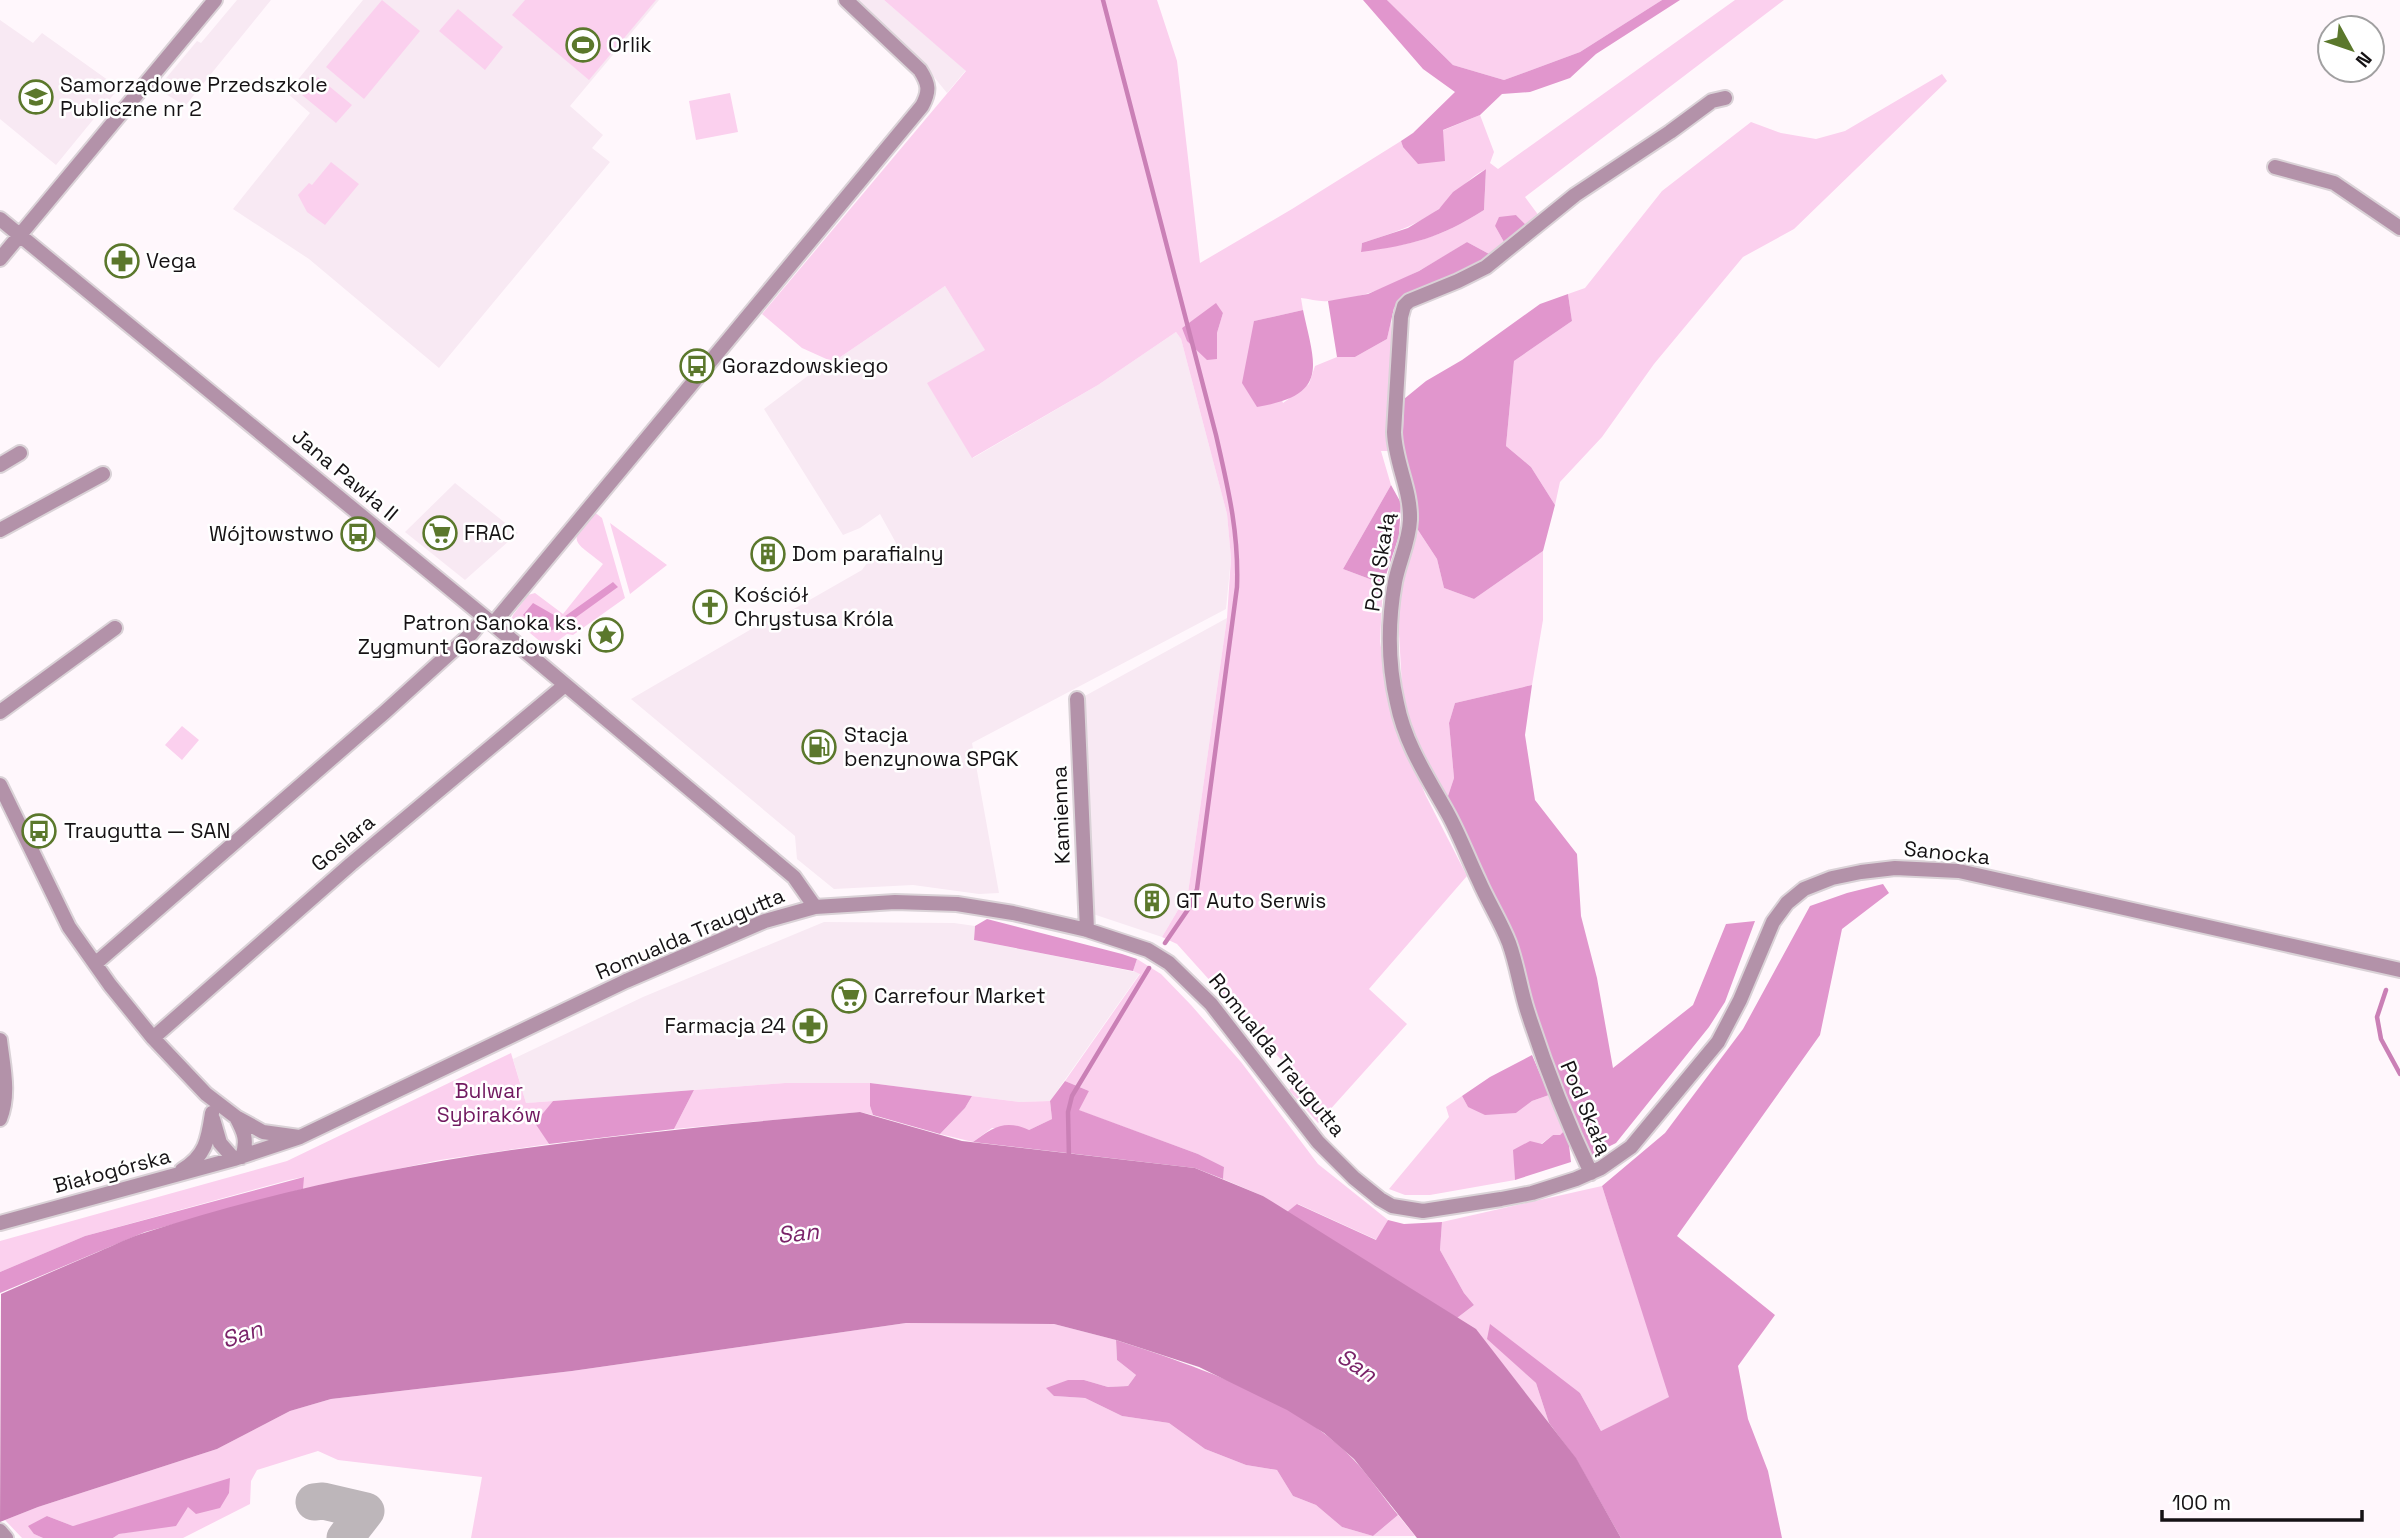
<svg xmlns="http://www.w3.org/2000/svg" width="2400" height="1538" viewBox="0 0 2400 1538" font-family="'Space Grotesk',sans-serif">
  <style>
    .built { fill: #f8e9f3 }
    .green { fill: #fbd0ee; fill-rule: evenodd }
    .forest { fill: #e196cd }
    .water { fill: #ca80b6 }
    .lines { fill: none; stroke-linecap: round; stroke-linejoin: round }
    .stream { stroke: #ca80b6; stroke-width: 4.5 }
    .taxiway { stroke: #bdb6ba; stroke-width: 37 }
    .minor-casing { stroke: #dad2d7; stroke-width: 18 }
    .minor { stroke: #b392a9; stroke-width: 14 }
    .labels { text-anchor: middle; stroke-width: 5; stroke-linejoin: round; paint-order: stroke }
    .poi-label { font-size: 21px; fill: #151214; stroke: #fff; text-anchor: start }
    .street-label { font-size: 21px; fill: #151214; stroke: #fff }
    .park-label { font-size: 21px; fill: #711960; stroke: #fff }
    .water-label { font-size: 23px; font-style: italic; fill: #7a2369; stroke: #fff }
  </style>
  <rect width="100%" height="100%" fill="#fff7fc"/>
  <path class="built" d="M 237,0 L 271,0 L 185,106 L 161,91 L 165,86 L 162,83 L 197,41 L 201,43 Z
    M 363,0 L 659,0 L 570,106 L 603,135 L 592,148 L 610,162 L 439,368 L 309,259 L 233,209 L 310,113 L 287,93 Z
    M 855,0 L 884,0 L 966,70 L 947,93 L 930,72 Z
    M 0,20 L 33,43 L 42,33 L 119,88 L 56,165 L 0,119 Z
    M 945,286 L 986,351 L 973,458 L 1098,385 L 1176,332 L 1181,339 L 1227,514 L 1231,558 L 1226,609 L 972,743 L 999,893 L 979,894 L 913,885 L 834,889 L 797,859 L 795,836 L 631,699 L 772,617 L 792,610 L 862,570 L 870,559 L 896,543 L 880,514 L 860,528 L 843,535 L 764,409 L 813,372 L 833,362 Z
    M 455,483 L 518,533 L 465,580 L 405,532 Z
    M 1227,618 L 1188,893 L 1162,937 L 1093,914 L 1083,697 Z
    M 824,922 L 954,923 L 975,926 L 974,940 L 1140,973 L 1050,1101 L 1019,1102 L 870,1083 L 785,1083 L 526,1103 L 513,1059 L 643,997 Z"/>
  <path class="green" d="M 382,0 L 420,31 L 364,99 L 326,67 Z
    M 525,0 L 656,0 L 589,80 L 512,15 Z
    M 884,0 L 1157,0 L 1177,61 L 1200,263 L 1292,209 L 1401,141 L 1403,147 L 1480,115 L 1494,152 L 1490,163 L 1498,169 L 1735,0 L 1784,0 L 1525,197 L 1539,216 L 1526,225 L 1516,215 L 1495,226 L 1504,242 L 1491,255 L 1467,242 C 1425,268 1379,298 1328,301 C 1320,302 1310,299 1301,298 L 1303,310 L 1254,321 L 1283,403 L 1309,384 L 1315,366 L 1337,357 L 1355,357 L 1387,339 L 1391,321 L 1394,374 L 1389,451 L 1381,451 L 1391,485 L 1343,569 L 1383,584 L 1380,641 L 1391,713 L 1426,796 L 1467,876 L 1369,989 L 1407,1024 L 1318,1123 L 1289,1090 L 1296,1083 L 1294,1074 L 1177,944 L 1162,937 L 1188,893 L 1227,618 L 1231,558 L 1227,514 L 1181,339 L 1176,332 L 1098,385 L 972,458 L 927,383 L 985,350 L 945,286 L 833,362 L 802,348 L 762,314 L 966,71 ZM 1486,169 L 1484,210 C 1440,238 1412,245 1361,251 L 1362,243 C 1389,234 1418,226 1441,207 C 1456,195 1468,177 1486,169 ZM 1216,304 L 1223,313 L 1217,333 L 1217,359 L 1182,328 Z
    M 1387,0 L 1662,0 L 1580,52 L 1504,80 L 1453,65 Z
    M 458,9 L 503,47 L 485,70 L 439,31 Z
    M 1942,74 L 1947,81 L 1794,229 L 1743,257 L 1654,364 L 1602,437 L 1560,482 L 1555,505 L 1531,467 L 1506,446 L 1514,361 L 1572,321 L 1568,294 L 1585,288 L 1662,191 L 1751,122 L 1781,133 L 1816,139 L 1845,131 Z
    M 318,77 L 352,105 L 336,123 L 302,95 Z
    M 730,93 L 738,132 L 696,140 L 689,101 Z
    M 331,162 L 359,184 L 325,225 L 307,212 L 298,195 L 309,183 L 312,185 Z
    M 593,511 L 602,518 L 625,598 L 573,635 L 567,634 L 548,648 L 512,618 L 513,615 L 528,595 L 535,593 L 563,614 L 603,564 C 572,539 568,544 593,511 Z
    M 610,523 L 667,565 L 630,594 Z
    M 1418,530 L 1437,559 L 1444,588 L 1474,599 L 1543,551 L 1543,620 L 1532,685 L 1455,703 L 1449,723 L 1454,778 L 1447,799 L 1427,767 L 1412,731 L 1402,686 L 1397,600 Z
    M 182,726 L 199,740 L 182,760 L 165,745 Z
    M 1137,959 L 1161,974 L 1191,1005 L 1241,1062 L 1318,1164 L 1388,1220 L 1377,1240 L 1298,1204 L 1287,1212 L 1263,1196 L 1223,1179 L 1224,1167 L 1198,1154 L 1078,1110 L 1089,1091 L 1065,1081 L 1140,974 L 1133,971 Z
    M 511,1053 L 526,1103 L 553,1101 L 536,1123 L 549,1144 L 440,1160 L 303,1189 L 303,1177 L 289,1180 L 85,1236 L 0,1272 L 0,1241 L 287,1161 Z
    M 785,1083 L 870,1083 L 870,1106 L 873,1115 L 860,1112 L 674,1129 L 694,1090 Z
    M 1549,1095 L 1565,1130 L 1560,1135 L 1553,1135 L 1541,1144 L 1514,1150 L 1515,1180 L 1430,1195 L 1405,1195 L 1389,1189 L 1449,1117 L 1446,1107 L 1462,1096 L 1468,1107 L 1516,1113 L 1532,1101 Z
    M 972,1096 L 1019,1102 L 1050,1101 L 1052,1119 L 1029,1130 L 992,1128 L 973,1142 L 940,1134 L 965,1108 Z
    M 1602,1186 L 1670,1397 L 1601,1431 L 1580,1393 L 1488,1339 L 1536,1383 L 1549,1423 L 1476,1330 L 1457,1318 L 1474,1305 L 1464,1293 L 1440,1250 L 1442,1222 Z
    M 906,1323 L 1054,1324 L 1116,1340 L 1117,1360 L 1136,1375 L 1128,1386 L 1108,1387 L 1084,1380 L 1054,1396 L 1085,1398 L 1122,1416 L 1169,1423 L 1205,1449 L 1246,1465 L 1277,1470 L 1293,1496 L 1316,1505 L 1342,1527 L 1373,1536 L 1398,1515 L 1415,1536 L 471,1538 L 482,1477 L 338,1460 L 318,1451 L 257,1470 L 251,1481 L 250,1504 L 183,1538 L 113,1538 L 119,1534 L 141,1530 L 188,1507 L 229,1493 L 73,1526 L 47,1516 L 34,1534 L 43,1538 L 22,1538 L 5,1520 L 38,1507 L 217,1449 L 290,1411 L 331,1399 L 572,1371 Z"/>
  <path class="forest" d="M 1363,0 L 1387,0 L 1453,65 L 1504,80 L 1580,52 L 1662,0 L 1680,0 L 1596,54 L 1570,78 L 1530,92 L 1502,94 L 1480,115 L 1443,130 L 1445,161 L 1418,164 L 1403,147 L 1401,141 L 1413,133 L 1455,92 L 1423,69 Z
    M 1486,169 L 1484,210 C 1440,238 1412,245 1361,252 L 1362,243 L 1408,228 L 1439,209 L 1453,192 Z
    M 1516,215 L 1526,225 L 1504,242 L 1495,226 L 1499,217 Z
    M 1467,242 L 1491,255 L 1458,274 L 1409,294 L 1394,308 L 1387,339 L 1355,357 L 1337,357 L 1328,301 L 1368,294 L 1419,271 Z
    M 1568,294 L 1572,321 L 1514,361 L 1506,446 L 1531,467 L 1555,505 L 1543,551 L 1474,599 L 1444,588 L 1437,559 L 1418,530 L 1417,512 L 1402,462 L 1404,399 L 1426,381 L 1462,360 L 1540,304 Z
    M 1216,303 L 1223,313 L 1217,333 L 1217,359 L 1207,360 L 1187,341 L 1182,328 Z
    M 1303,310 C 1315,366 1330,395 1257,407 L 1242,383 L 1254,321 Z
    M 1391,485 L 1401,503 L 1399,536 L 1383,584 L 1343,569 Z
    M 613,582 L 618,587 L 564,626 L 546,632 L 523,615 L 533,603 L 561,619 Z
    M 1532,685 L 1525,735 L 1535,800 L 1577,854 L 1581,916 L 1597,978 L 1613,1068 L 1693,1005 L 1726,924 L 1755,921 L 1725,1002 L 1709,1027 L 1616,1143 L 1592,1155 L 1552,1067 L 1530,1011 L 1514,940 L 1447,799 L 1454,778 L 1449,723 L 1455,703 Z
    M 1883,884 L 1889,893 L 1842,929 L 1820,1035 L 1677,1236 L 1775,1315 L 1738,1366 L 1748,1419 L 1768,1471 L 1782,1538 L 1621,1538 L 1576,1459 L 1549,1423 L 1536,1383 L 1487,1339 L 1490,1324 L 1580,1393 L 1601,1431 L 1669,1397 L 1602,1186 L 1665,1133 L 1743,1029 L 1810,906 L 1847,893 Z
    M 987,919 L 1122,954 L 1137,959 L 1133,971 L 974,940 L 975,926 Z
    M 1532,1055 L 1549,1095 L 1532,1101 L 1516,1113 L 1485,1115 L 1468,1107 L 1462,1096 L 1490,1077 Z
    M 1065,1081 L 1089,1091 L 1079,1110 L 1198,1154 L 1224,1167 L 1223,1179 L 1195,1168 L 973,1142 C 993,1127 1005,1119 1029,1130 L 1052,1119 L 1050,1101 Z
    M 870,1083 L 972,1096 L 965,1108 L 940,1134 L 873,1115 L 870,1106 Z
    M 694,1090 L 674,1129 L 549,1144 L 535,1123 L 553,1101 Z
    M 1565,1130 L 1569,1145 L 1571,1162 L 1515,1180 L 1513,1150 L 1530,1141 L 1542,1144 L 1553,1135 L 1560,1135 Z
    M 304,1177 L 303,1189 L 145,1232 L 0,1293 L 0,1272 L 85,1236 Z
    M 1297,1204 L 1376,1240 L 1388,1220 L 1404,1224 L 1442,1222 L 1440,1250 L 1464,1293 L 1474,1305 L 1457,1318 L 1287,1212 Z
    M 1116,1340 C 1192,1365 1299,1400 1354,1460 C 1370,1477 1383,1497 1398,1515 L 1373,1536 L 1342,1527 L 1316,1505 L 1293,1496 L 1277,1470 L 1246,1465 L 1205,1449 L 1169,1423 L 1122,1416 L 1085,1398 L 1054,1396 L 1046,1388 L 1068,1380 L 1084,1380 L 1108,1387 L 1128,1386 L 1136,1375 L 1117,1360 Z
    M 230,1478 L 229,1493 L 220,1508 L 196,1514 L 188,1507 L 176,1526 L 119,1534 L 113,1538 L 43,1538 L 34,1534 L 28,1526 L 47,1516 L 73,1526 Z"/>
  <path class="water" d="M 860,1112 L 962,1141 L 1195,1168 L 1263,1196 L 1476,1329 L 1576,1458 L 1621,1538 L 1417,1538 L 1354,1459 L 1324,1433 L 1287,1410 L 1199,1367 L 1116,1340 L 1054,1324 L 906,1323 L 572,1371 L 331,1399 L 290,1411 L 217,1449 L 38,1507 L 0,1522 L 1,1294 C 33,1280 65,1266 98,1252 C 114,1245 130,1237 147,1232 C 378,1156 620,1134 860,1112 Z"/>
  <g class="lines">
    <path class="stream" d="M 1103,0 L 1216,435 C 1228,488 1239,532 1237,587 L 1197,889 L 1189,908 L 1165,943
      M 2386,990 L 2377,1017 L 2381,1039 L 2400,1074
      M 1069,1158 L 1068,1112 L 1072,1096 L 1149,968"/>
    <path class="taxiway" d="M 314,1502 L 323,1501 L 366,1511 L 345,1538"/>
    <defs>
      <path id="minor" d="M 2275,167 L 2334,183 L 2400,228
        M 0,219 L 493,624 L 794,877 L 815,907
        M 0,259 L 215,0
        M 0,465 L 20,453
        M 0,530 L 103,474
        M 493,624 L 922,106 C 930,91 929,84 920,70 L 846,0
        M 1077,699 L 1087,930
        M 0,712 L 115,628
        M 0,785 L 69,927 L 110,985 L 153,1038 L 206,1094 L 236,1117 L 263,1132 L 299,1137
        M 95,964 L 385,712 L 472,633 L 484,618
        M 153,1038 L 351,864 L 565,685
        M 0,1040 C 3,1066 10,1094 0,1119
        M 236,1117 C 244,1132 248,1140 242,1157
        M 213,1119 L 220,1143 L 234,1159
        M 182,1170 C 206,1156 208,1139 212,1113
        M 1591,1173 C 1566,1120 1545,1066 1527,1010 C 1520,988 1517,965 1509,943 C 1501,922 1488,902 1479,881 C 1468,858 1460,836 1448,814 C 1428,778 1405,744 1397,703 C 1388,664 1388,621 1395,582 C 1399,561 1409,542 1410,520 C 1411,489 1395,463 1394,432 L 1401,317 L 1404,306 L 1409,301 L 1458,281 L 1486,267 L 1575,195 L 1670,132 L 1712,101 L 1725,98
        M 0,1223 L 234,1159 L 300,1137 L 626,981 L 765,921 L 815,907 L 895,902 L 957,904 L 1013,913 L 1087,930 L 1148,950 L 1169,963 L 1211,1004 L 1318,1142 L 1354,1178 L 1380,1199 L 1392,1206 L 1423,1211 L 1501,1199 L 1532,1193 L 1576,1179 L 1601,1168 L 1631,1147 L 1718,1042 L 1740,1000 L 1773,922 L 1787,903 L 1804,889 L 1832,878 L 1861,872 L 1895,868 L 1959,871 L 2400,970
        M 0,1531 L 6,1538"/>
    </defs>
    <use href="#minor" class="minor-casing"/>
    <use href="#minor" class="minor"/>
  </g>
  <defs>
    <symbol id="stadium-ring" viewBox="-11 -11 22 22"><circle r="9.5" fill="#fff" stroke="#5b782c" stroke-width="1.5"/><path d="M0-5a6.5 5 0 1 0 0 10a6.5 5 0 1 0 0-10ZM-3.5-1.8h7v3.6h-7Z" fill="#5b782c"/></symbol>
    <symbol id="school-ring" viewBox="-11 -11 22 22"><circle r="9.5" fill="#fff" stroke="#5b782c" stroke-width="1.5"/><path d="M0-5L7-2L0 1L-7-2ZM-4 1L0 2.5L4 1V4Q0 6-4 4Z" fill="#5b782c"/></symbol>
    <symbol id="pharmacy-ring" viewBox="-11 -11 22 22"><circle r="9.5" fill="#fff" stroke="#5b782c" stroke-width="1.5"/><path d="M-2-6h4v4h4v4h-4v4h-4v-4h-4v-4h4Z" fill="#5b782c"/></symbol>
    <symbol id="bus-ring" viewBox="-11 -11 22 22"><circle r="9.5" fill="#fff" stroke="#5b782c" stroke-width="1.5"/><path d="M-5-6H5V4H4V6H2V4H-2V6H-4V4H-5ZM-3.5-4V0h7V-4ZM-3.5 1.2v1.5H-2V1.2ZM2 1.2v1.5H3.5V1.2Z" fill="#5b782c"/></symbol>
    <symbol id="supermarket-ring" viewBox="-11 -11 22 22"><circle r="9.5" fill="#fff" stroke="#5b782c" stroke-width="1.5"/><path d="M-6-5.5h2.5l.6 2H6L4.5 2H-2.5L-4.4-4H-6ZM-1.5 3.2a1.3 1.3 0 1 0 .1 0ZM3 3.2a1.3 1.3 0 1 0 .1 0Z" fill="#5b782c"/></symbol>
    <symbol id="building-ring" viewBox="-11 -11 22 22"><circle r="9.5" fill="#fff" stroke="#5b782c" stroke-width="1.5"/><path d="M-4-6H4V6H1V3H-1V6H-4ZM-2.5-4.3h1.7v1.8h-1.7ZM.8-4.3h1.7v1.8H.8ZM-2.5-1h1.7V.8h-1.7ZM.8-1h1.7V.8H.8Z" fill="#5b782c"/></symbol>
    <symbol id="church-ring" viewBox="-11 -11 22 22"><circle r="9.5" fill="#fff" stroke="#5b782c" stroke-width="1.5"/><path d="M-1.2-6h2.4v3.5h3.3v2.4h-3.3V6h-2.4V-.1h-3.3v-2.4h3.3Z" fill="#5b782c"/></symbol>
    <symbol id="sight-ring" viewBox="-11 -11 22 22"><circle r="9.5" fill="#fff" stroke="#5b782c" stroke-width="1.5"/><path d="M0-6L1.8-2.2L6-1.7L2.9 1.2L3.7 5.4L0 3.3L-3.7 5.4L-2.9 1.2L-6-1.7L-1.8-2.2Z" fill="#5b782c"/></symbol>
    <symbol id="fuel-ring" viewBox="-11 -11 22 22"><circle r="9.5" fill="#fff" stroke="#5b782c" stroke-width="1.5"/><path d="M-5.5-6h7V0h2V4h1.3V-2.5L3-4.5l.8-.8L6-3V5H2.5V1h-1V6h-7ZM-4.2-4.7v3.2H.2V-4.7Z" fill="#5b782c"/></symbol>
  </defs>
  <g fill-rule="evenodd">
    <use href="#stadium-ring" x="564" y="26" width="38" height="38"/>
    <use href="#school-ring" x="17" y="78" width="38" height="38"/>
    <use href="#pharmacy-ring" x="103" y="242" width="38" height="38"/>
    <use href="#bus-ring" x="678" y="347" width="38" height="38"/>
    <use href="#supermarket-ring" x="421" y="514" width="38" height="38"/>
    <use href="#bus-ring" x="339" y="515" width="38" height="38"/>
    <use href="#building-ring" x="749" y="535" width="38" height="38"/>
    <use href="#church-ring" x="691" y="588" width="38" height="38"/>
    <use href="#sight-ring" x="587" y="616" width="38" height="38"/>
    <use href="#fuel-ring" x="800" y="728" width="38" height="38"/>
    <use href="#bus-ring" x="20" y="812" width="38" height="38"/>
    <use href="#building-ring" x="1133" y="882" width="38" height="38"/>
    <use href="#supermarket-ring" x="830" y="977" width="38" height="38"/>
    <use href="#pharmacy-ring" x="791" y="1007" width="38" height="38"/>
  </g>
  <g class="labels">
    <g class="poi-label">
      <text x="608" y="52">Orlik</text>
      <text x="60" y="92">Samorządowe Przedszkole<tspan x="60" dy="24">Publiczne nr 2</tspan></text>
      <text x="146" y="268">Vega</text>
      <text x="722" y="373">Gorazdowskiego</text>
      <text x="464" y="540">FRAC</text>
      <text x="334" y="541" text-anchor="end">Wójtowstwo</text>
      <text x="792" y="561">Dom parafialny</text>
      <text x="734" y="602">Kościół<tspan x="734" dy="24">Chrystusa Króla</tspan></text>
      <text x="582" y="630" text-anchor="end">Patron Sanoka ks.<tspan x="582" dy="24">Zygmunt Gorazdowski</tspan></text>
      <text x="844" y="742">Stacja<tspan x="844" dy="24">benzynowa SPGK</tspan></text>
      <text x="64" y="838">Traugutta — SAN</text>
      <text x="1176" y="908">GT Auto Serwis</text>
      <text x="874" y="1003">Carrefour Market</text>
      <text x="786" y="1033" text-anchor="end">Farmacja 24</text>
    </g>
    <g class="street-label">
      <text transform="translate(345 475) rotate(40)" y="7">Jana Pawła II</text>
      <text transform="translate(1380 562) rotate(-81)" y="7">Pod Skałą</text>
      <text transform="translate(1061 815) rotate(-92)" y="7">Kamienna</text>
      <text transform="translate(343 843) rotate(-40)" y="7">Goslara</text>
      <text transform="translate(1947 853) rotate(6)" y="7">Sanocka</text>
      <text transform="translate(690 934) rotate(-23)" y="7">Romualda Traugutta</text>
      <text transform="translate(1277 1055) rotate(51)" y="7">Romualda Traugutta</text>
      <text transform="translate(1586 1108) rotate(67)" y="7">Pod Skałą</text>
      <text transform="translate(112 1171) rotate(-15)" y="7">Białogórska</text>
    </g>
    <g class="park-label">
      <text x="489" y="1098">Bulwar<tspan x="489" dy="24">Sybiraków</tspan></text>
    </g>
    <g class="water-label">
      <text transform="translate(798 1233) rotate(-6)" y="8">San</text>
      <text transform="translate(242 1334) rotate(-19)" y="8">San</text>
      <text transform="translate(1357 1365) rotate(34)" y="8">San</text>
    </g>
  </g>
  <g transform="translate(2351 49) rotate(130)"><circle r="33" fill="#ffffff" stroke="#a1a0a1" stroke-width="2"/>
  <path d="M0-5L12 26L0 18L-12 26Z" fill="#5b782c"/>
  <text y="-10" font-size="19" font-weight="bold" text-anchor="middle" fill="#151214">N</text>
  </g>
  <path d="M2162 1510v10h200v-10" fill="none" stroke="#151214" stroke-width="3.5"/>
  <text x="2172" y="1510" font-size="21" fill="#151214" stroke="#ffffff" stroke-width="5" paint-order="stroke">100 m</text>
</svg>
